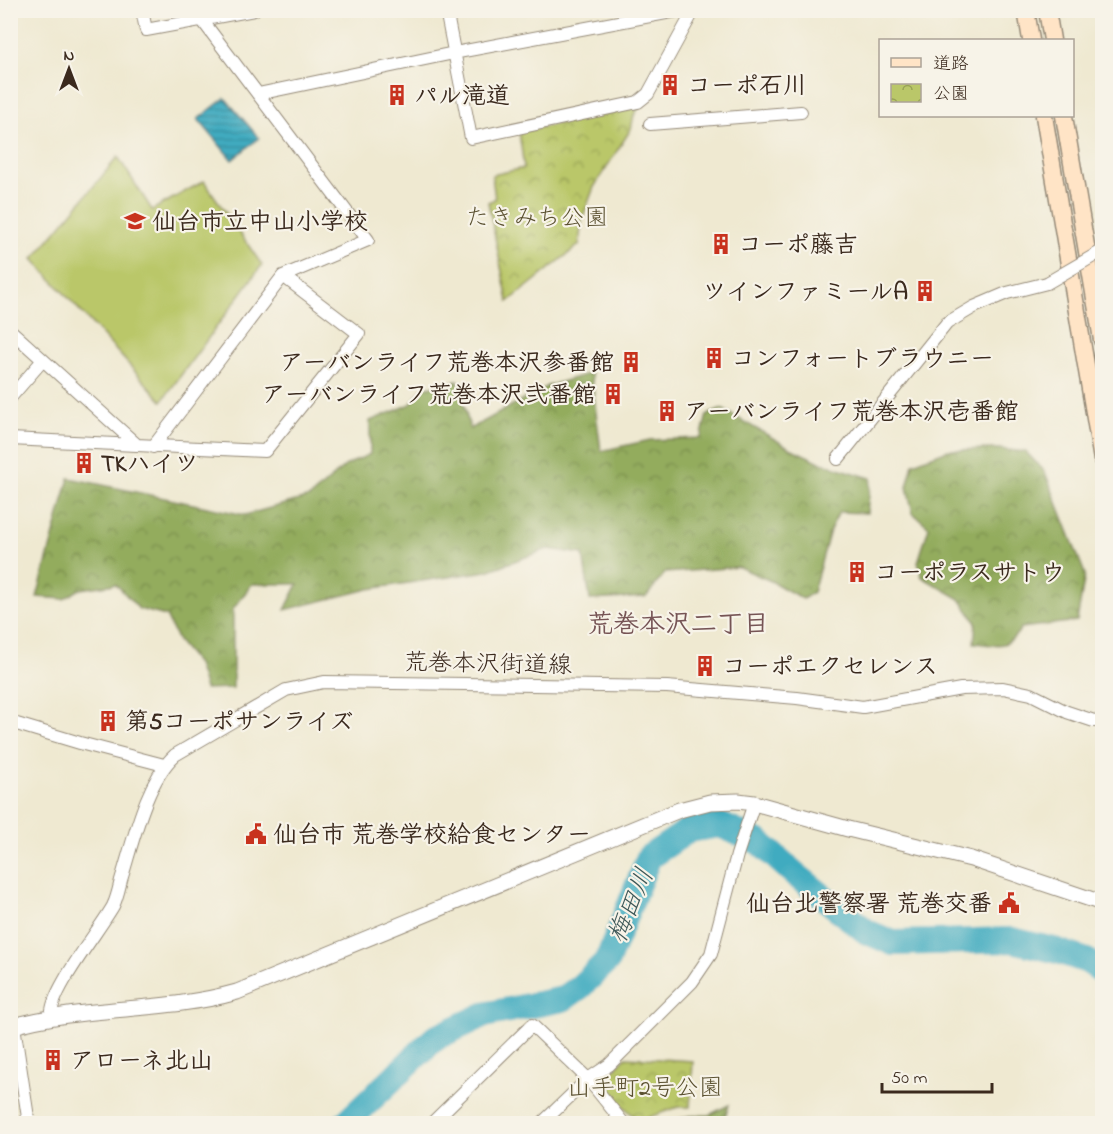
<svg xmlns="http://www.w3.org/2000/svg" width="1113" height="1134" viewBox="0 0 1113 1134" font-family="'Indie Flower','Klee One',sans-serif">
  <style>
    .forest { fill: url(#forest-crowns); stroke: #676b3e; stroke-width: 1.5 }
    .park { fill: url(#park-crowns); stroke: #7a7844; stroke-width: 1.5 }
    .pitch { fill: #bac769; stroke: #7a7844; stroke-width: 1.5 }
    .water { fill: url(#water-rules); stroke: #3e6a6f; stroke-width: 1.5 }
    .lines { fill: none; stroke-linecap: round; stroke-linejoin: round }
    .river { stroke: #40abc0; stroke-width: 26 }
    .minor-casing { stroke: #958a78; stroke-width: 14 }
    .tertiary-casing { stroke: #958a78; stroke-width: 17 }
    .secondary-casing { stroke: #958a78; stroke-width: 19 }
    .minor { stroke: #fff; stroke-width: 12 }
    .tertiary { stroke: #fff; stroke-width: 15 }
    .secondary { stroke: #ffe4c6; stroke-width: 16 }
    .minor-bridge-casing { stroke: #958a78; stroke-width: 14; stroke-linecap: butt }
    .minor-bridge { stroke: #fff; stroke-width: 12 }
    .labels { text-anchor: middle; stroke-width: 4.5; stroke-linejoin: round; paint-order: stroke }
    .poi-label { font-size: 24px; font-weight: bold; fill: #3b2a1e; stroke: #f7f3e8; text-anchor: start }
    .park-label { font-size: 24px; fill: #5b5131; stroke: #f7f3e8 }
    .street-label { font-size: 24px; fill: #3b2a1e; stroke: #f7f3e8 }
    .neighbourhood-label { font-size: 26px; font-weight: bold; fill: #765455; stroke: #f7f3e8 }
    .water-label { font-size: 26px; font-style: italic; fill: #3d5757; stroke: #f7f3e8 }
  </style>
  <defs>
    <pattern id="forest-crowns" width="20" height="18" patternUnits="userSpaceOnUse" patternTransform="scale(1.5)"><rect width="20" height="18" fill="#93ac5d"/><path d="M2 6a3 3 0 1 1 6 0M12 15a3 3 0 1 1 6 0" fill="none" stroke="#798c4c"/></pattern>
    <pattern id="park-crowns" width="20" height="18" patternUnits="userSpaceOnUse" patternTransform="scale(1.5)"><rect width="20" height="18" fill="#bac769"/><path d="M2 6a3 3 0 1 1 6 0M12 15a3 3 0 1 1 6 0" fill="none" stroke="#98a256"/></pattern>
    <pattern id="water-rules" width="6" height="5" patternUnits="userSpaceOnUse" patternTransform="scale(1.5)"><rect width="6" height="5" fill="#40abc0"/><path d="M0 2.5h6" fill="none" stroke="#378b9b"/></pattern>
  </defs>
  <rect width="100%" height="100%" fill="#f7f3e8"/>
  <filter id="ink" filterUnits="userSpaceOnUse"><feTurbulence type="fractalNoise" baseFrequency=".0167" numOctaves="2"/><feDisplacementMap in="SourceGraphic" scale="12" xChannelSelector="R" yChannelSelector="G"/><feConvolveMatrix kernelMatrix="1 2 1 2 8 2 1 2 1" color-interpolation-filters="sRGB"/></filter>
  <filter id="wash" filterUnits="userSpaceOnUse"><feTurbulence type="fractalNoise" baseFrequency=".008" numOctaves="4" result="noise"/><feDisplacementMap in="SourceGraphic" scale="24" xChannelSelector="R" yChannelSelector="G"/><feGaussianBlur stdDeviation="1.35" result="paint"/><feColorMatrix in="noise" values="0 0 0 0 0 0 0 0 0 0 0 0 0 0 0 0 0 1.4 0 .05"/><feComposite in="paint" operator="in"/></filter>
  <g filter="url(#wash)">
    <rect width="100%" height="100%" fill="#efe9d1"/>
    <path class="forest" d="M 591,373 L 601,451 L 650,440 L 701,438 L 707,415 L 722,409 L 790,448 L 822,463 L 871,478 L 867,513 L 839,512 L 830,530 L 813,592 L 803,599 L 771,581 L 739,567 L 665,573 L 646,597 L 590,600 L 583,554 L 548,549 L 487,571 L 369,589 L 285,610 L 298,584 L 252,584 L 233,609 L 233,688 L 205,689 L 197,664 L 178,641 L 166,616 L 139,609 L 116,584 L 80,589 L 64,599 L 37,597 L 69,478 L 245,515 L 310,497 L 345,466 L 370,454 L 370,421 L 411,404 L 423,388 L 458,381 L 470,429 L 548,386 Z
      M 998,449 L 1026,452 L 1045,472 L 1085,574 L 1077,621 L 1021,628 C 1008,650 997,645 974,643 L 976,622 L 960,599 L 922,577 L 918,562 L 929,527 L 913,513 L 907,487 L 913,463 L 948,450 Z
      M 729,1105 L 723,1123 L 669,1123 L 689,1116 L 709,1115 Z"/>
    <path class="park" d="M 640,106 L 634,115 L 631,129 L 594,187 L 582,219 L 579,245 L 508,302 L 488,202 L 495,199 L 492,175 L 524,168 L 519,132 Z
      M 626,1057 L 693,1061 L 690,1107 L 678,1107 L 638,1121 L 601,1083 Z"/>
    <path class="pitch" d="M 118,157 L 152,210 L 204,181 L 262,265 L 162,401 L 33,259 Z"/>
    <path class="water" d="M 225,98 L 259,138 L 232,160 L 198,119 Z"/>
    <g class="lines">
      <path class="river" d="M 345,1124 L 435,1038 L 484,1015 L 563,999 L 580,987 L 607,961 L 649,857 L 689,830 L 720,825 L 759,842 L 796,875 L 867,932 L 893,943 L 1012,940 L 1058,951 L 1087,961 L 1102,971"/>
    </g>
  </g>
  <g filter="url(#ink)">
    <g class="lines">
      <defs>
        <path id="minor" d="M 142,10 L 146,30 L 254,10
          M 446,10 L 471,138 L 638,102 L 648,94 L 694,10
          M 258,94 L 454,53 L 682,10
          M 650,124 L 801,112
          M 10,330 L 137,445
          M 10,398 L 43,360
          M 10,439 L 265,451 L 359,334 L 283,276
          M 153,447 L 283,276 L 368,240 L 202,20
          M 838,459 L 947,323 L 974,307 L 1007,293 L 1047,283
          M 10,722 L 80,743 L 164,765
          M 52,1016 C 47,995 101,928 113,906 C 117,898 119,888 121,880 C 133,842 146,781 175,755 L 286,690 L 324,682 L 667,687 L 797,698 L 863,707 L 961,689 L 1003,688 L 1031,694 L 1067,712 L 1094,721 L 1102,721
          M 14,1026 L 29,1124
          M 431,1124 L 532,1025 L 588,1079 L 624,1124
          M 541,1124 L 588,1079 L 609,1065 L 692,982 L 711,954 L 737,855 L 754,803"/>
        <path id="tertiary" d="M 10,1027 C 84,1005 163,1013 237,992 L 679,810 L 710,802 L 738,801 L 754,803 L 848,829 L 971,859 L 1102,903"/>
        <path id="secondary" d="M 1026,10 L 1031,40
          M 1047,10 L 1052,40
          M 1044,116 L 1102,460
          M 1064,116 L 1102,340"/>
      </defs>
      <use href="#minor" class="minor-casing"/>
      <use href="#tertiary" class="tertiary-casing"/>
      <use href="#secondary" class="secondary-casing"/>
      <use href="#minor" class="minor"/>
      <use href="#tertiary" class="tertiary"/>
      <use href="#secondary" class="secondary"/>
      <defs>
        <path id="minor-bridge" d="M 1047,283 L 1102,251"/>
      </defs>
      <use href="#minor-bridge" class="minor-bridge-casing"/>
      <use href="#minor-bridge" class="minor-bridge"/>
    </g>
  </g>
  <defs>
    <symbol id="building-bare" viewBox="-9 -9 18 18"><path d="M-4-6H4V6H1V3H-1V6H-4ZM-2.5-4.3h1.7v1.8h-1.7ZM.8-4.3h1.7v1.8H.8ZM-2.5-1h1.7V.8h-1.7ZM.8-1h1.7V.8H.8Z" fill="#c8321e" stroke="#f7f3e8" stroke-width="2.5" paint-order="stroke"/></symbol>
    <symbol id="school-bare" viewBox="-9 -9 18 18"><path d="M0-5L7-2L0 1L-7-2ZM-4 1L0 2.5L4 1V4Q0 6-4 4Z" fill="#c8321e" stroke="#f7f3e8" stroke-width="2.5" paint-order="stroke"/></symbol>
    <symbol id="civic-bare" viewBox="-9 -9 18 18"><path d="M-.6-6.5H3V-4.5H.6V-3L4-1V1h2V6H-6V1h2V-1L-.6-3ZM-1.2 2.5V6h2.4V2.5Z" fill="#c8321e" stroke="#f7f3e8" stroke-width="2.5" paint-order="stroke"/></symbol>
  </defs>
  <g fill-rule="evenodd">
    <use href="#building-bare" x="655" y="70" width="30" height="30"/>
    <use href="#building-bare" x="382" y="80" width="30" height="30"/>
    <use href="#school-bare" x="120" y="206" width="30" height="30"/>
    <use href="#building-bare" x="706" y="229" width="30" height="30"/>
    <use href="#building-bare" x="910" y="276" width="30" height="30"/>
    <use href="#building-bare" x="699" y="343" width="30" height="30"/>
    <use href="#building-bare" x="616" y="347" width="30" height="30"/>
    <use href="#building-bare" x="598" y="379" width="30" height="30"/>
    <use href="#building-bare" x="652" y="396" width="30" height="30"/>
    <use href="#building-bare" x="69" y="448" width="30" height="30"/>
    <use href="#building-bare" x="842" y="557" width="30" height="30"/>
    <use href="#building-bare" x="690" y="651" width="30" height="30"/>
    <use href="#building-bare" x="93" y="706" width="30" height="30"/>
    <use href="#civic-bare" x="241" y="819" width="30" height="30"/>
    <use href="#civic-bare" x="994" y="888" width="30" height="30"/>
    <use href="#building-bare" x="38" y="1045" width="30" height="30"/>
  </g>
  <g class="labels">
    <g class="poi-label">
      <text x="687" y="93">コーポ石川</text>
      <text x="414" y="103">パル滝道</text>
      <text x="152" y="229">仙台市立中山小学校</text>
      <text x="738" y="252">コーポ藤吉</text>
      <text x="908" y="299" text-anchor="end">ツインファミールA</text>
      <text x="731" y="366">コンフォートブラウニー</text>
      <text x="614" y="370" text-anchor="end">アーバンライフ荒巻本沢参番館</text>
      <text x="596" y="402" text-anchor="end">アーバンライフ荒巻本沢弐番館</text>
      <text x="684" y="419">アーバンライフ荒巻本沢壱番館</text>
      <text x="101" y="471">TKハイツ</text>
      <text x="874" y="580">コーポラスサトウ</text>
      <text x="722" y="674">コーポエクセレンス</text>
      <text x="125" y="729">第5コーポサンライズ</text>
      <text x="273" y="842">仙台市 荒巻学校給食センター</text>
      <text x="992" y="911" text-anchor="end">仙台北警察署 荒巻交番</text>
      <text x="70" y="1068">アローネ北山</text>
    </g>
    <g class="park-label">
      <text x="537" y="225">たきみち公園</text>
      <text x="645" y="1095">山手町2号公園</text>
    </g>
    <g class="street-label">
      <text transform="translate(488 663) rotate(1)" y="8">荒巻本沢街道線</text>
    </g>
    <g class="neighbourhood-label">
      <text x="678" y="632">荒巻本沢二丁目</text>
    </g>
    <g class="water-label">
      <text transform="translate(630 905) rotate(-67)" y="9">梅田川</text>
    </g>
  </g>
  <rect width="1113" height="1134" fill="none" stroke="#f7f3e8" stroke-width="36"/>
  <rect x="879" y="39" width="195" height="78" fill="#f7f3e8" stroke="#aca397" stroke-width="1.5"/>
  <rect x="891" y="58" width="30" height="9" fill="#ffe4c6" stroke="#aca397" stroke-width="1.5"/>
  <text x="933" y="69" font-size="18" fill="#3b2a1e">道路</text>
  <rect x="891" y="84" width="30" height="18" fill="url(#park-crowns)" stroke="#aca397" stroke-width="1.5"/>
  <text x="933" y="99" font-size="18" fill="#3b2a1e">公園</text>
  <g transform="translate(69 69)" stroke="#f7f3e8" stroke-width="4.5" paint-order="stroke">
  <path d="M0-4.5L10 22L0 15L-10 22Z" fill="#3b2a1e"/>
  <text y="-9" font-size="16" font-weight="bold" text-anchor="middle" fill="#3b2a1e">N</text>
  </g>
  <path d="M882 1083v9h110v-9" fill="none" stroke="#3b2a1e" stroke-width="3"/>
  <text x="891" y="1083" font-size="18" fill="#3b2a1e" stroke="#f7f3e8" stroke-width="4.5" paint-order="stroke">50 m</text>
</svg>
